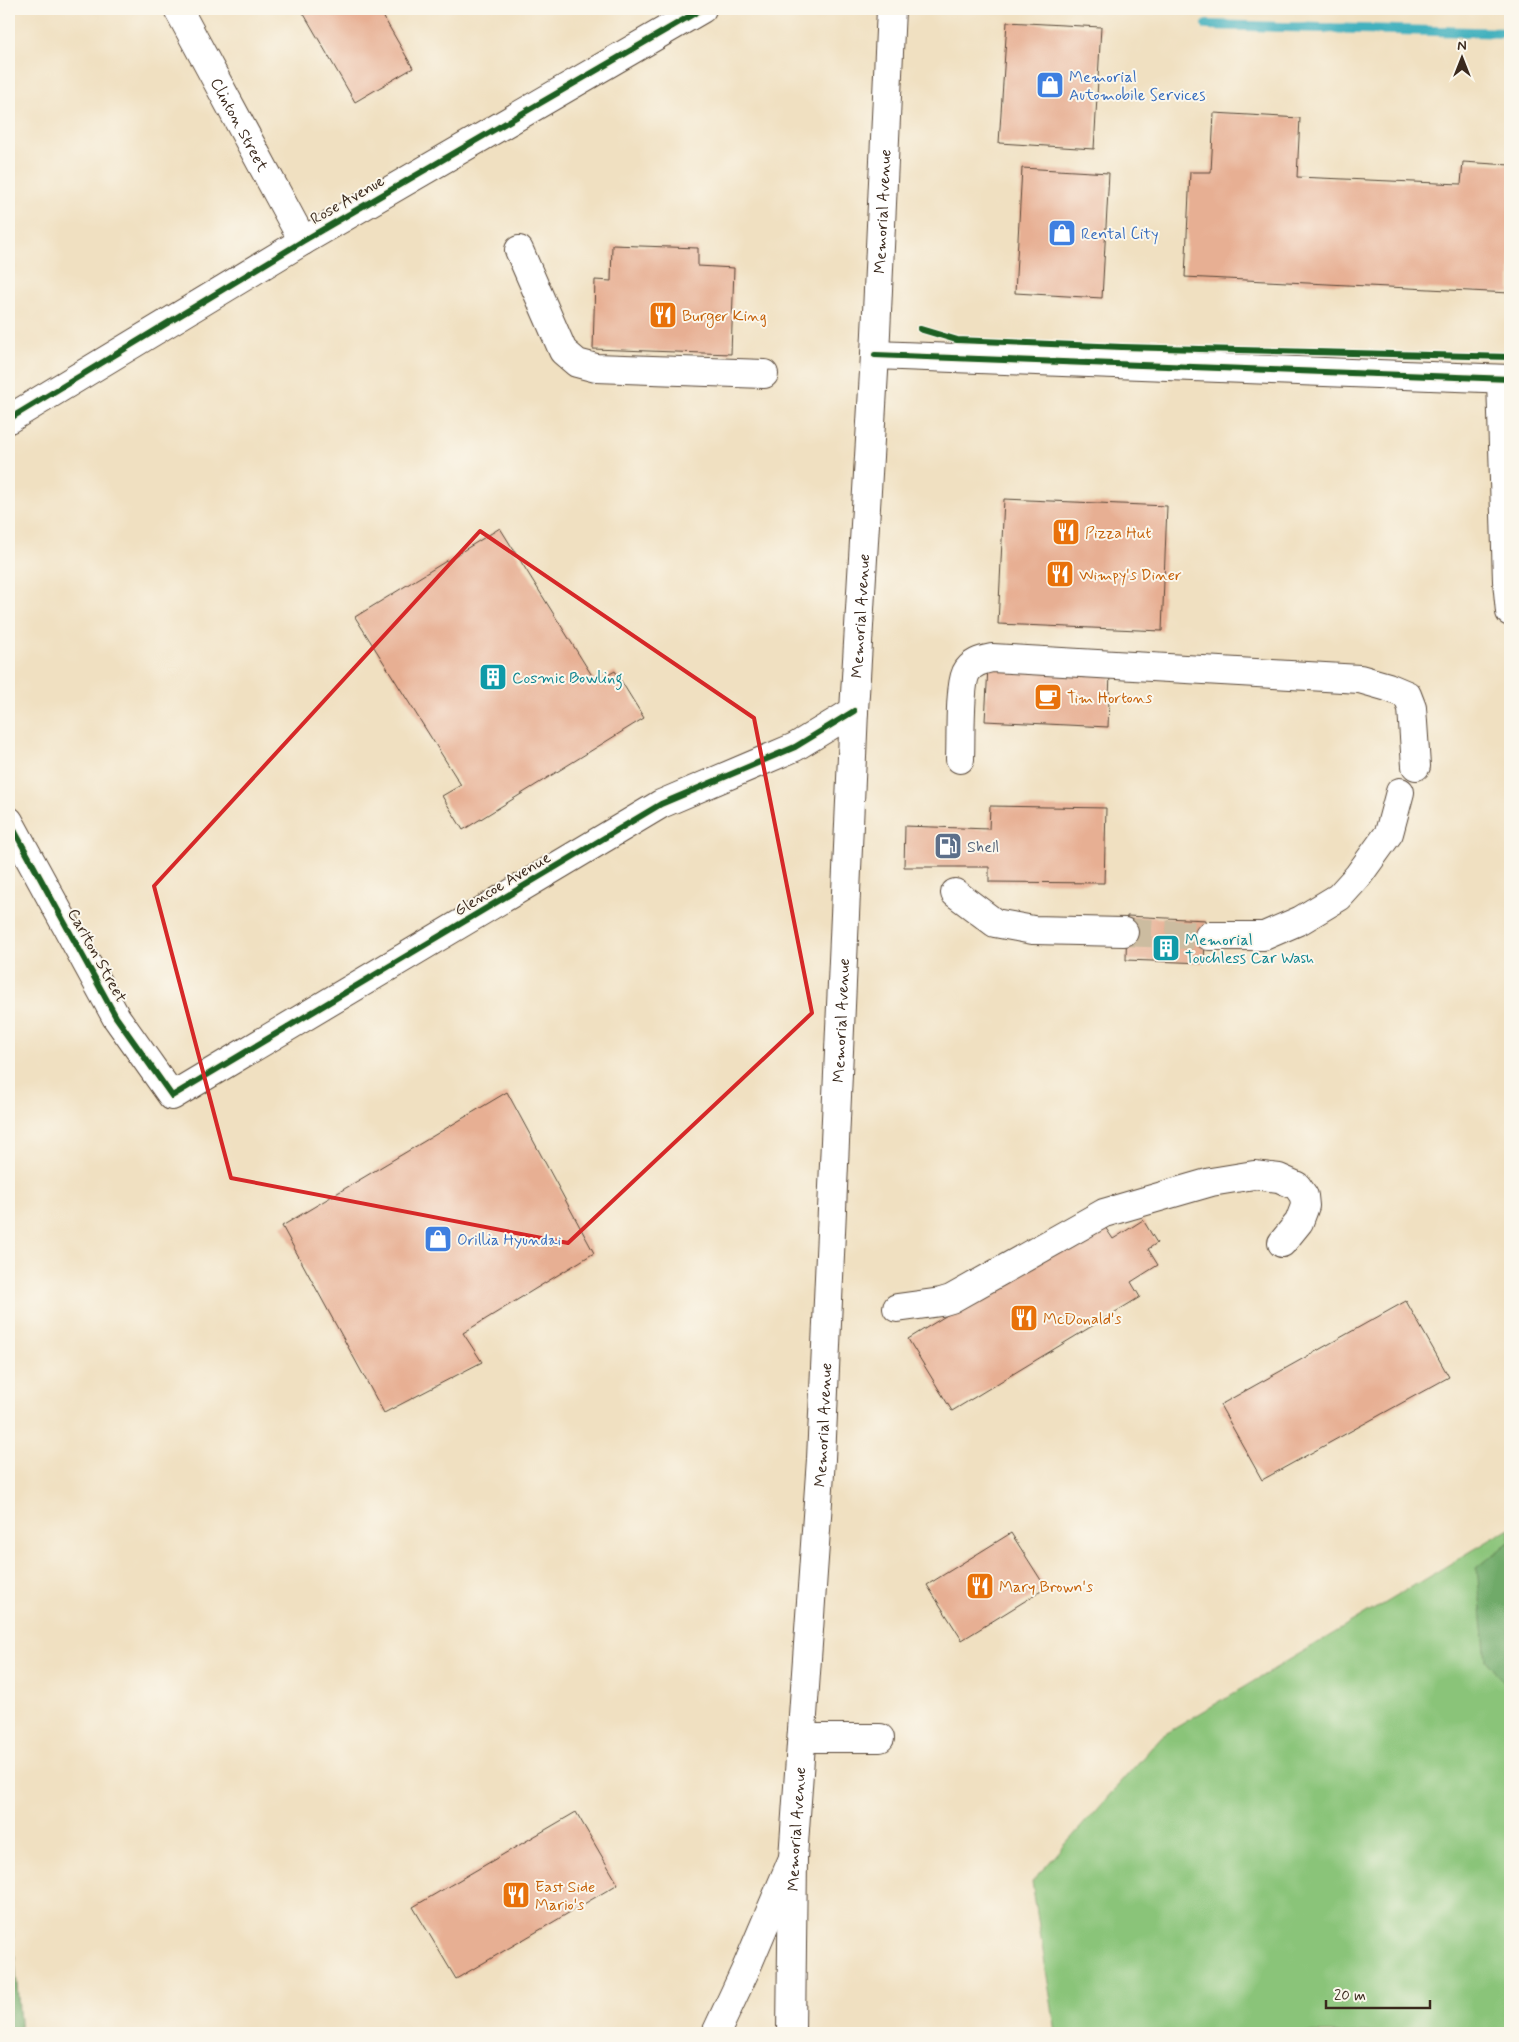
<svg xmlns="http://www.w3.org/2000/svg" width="1519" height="2042" viewBox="0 0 1519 2042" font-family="Mynerve,sans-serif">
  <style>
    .green { fill: #8ac479; stroke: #62774c }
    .forest { fill: #6faa69; stroke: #556a44 }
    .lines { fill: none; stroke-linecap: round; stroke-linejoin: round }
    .stream { stroke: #42b1be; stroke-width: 10 }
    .building { fill: #e7af93 }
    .minor-tunnel { stroke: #ccbca0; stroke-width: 28; stroke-dasharray: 28 14; stroke-linecap: butt }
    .minor-casing { stroke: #564536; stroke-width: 30 }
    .major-casing { stroke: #564536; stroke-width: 30 }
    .highway-casing { stroke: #564536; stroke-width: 30 }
    .minor { stroke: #fff; stroke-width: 28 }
    .major { stroke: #fff; stroke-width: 28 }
    .highway { stroke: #fff; stroke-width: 28 }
    .cycleway-casing { stroke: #fbf7ec; stroke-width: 9 }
    .cycleway { stroke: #1b5e20; stroke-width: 6 }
    .marked { fill: none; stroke: #d62828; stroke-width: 4; stroke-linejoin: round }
    .labels { text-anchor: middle; stroke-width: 4; stroke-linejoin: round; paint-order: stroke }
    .shop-label { font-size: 16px; fill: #366cbe; stroke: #fbf7ec; text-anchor: start }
    .street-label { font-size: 16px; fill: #3b2a1e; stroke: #fbf7ec }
    .food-label { font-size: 16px; fill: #c56008; stroke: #fbf7ec; text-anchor: start }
    .culture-label { font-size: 16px; fill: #0d838f; stroke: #fbf7ec; text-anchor: start }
    .service-label { font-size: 16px; fill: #4e5e75; stroke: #fbf7ec; text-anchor: start }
  </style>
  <rect width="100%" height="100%" fill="#fbf7ec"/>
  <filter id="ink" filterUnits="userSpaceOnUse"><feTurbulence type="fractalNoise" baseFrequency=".02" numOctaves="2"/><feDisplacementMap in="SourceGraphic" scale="10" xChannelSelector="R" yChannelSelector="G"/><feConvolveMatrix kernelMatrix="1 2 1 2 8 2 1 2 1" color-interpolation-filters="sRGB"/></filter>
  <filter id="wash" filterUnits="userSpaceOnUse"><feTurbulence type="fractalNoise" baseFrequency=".0096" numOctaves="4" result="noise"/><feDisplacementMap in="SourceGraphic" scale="20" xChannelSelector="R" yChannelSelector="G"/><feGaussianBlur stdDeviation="1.12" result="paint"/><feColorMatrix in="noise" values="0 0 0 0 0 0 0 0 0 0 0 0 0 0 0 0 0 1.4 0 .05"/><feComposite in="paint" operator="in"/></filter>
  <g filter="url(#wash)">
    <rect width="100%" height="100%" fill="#f0e0c1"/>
    <path class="green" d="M 1510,1528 L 1510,2031 L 1499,2033 L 1056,2033 L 1032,1882 L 1162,1736 Z"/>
    <path class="forest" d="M 1510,1541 L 1510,1689 L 1486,1660 L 1477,1568 Z
      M 9,1906 L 11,1911 L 21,2033 L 9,2033 Z"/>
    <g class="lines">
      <path class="stream" d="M 1207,25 L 1510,33"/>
    </g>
    <g id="blocks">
      <path class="building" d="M 301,9 L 379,9 L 413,68 L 355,102 Z
        M 1007,22 L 1101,27 L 1094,149 L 999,143 Z
        M 1214,113 L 1300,118 L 1297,177 L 1461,184 L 1463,162 L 1510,165 L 1510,293 L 1185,277 L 1190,172 L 1211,172 Z
        M 1022,168 L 1109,173 L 1102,298 L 1015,293 Z
        M 612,245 L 698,248 L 698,266 L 734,268 L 731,354 L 593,349 L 595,280 L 611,281 Z
        M 1004,499 L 1167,506 L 1162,631 L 998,624 Z
        M 500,528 L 596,682 L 615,671 L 644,718 L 463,830 L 442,796 L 461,785 L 355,617 Z
        M 988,667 L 1110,673 L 1108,727 L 985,721 Z
        M 990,806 L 1106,808 L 1104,883 L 989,882 L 989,867 L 904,867 L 905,826 L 989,829 Z
        M 1127,916 L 1206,920 L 1204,963 L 1126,960 Z
        M 507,1092 L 594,1253 L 463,1333 L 482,1362 L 384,1413 L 282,1226 Z
        M 1143,1220 L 1157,1243 L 1148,1249 L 1158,1265 L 1131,1282 L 1140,1297 L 952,1411 L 908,1339 L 1101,1221 L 1113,1239 Z
        M 1406,1301 L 1449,1377 L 1262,1480 L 1220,1405 Z
        M 1011,1533 L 1046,1588 L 962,1640 L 927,1585 Z
        M 576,1812 L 618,1884 L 456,1979 L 413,1907 Z"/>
    </g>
  </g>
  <g filter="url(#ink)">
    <use href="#blocks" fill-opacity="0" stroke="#564536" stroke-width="1"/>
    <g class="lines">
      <path class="minor-tunnel" d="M 1124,932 L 1209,936"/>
      <defs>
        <g id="minor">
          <path id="s1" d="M 178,9 L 303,241"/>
          <path d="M 519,250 L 563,351 L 577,363 L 596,368 L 764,374"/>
          <path d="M 875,355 L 1510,379"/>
          <path d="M 1501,379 L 1507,581 L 1510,612"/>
          <path d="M 9,419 L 303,241 L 702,9"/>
          <path d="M 960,759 C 961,740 959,688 966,673 C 971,663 981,660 992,658 L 1360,679 L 1388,687 L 1407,695 L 1412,708 L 1416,766"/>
          <path d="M 9,821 L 116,1017 L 172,1096 L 661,804 L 795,747 L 854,711"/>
          <path d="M 955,893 L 995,923 L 1033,930 L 1124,932"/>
          <path d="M 1209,936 L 1264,936 L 1301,920 L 1339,897 L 1358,876 L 1389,833 L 1400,792"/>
          <path d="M 897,1308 L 941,1302 L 951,1299 L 1104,1213 L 1211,1182 L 1254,1175 L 1279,1178 L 1297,1186 L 1304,1196 L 1305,1206 L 1299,1222 L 1282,1243"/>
          <path d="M 802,1738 L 880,1738"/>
        </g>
        <g id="major">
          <path id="s2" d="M 791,2033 L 793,1858 L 821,1459 L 854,711 L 875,355 L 891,9"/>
        </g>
        <path id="highway" d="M 716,2033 L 745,1971 L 793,1858"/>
      </defs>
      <use href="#minor" class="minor-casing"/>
      <use href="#major" class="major-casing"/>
      <use href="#highway" class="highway-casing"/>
      <use href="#minor" class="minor"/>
      <use href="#major" class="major"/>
      <use href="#highway" class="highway"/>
      <defs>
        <path id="cycleway" d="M 920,329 L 957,340 L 1122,347 L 1510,357
          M 875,355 L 1510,379
          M 9,419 L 303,241 L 702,9
          M 9,821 L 116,1017 L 172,1096 L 661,804 L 795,747 L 854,711"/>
      </defs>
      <use href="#cycleway" class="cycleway-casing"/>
      <use href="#cycleway" class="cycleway"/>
    </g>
  </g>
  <path class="marked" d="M 480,531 L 754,718 L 812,1013 L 568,1243 L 231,1178 L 154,886 Z"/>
  <defs>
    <symbol id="shop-square" viewBox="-11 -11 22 22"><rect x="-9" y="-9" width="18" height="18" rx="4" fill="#3f7fe0" stroke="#fbf7ec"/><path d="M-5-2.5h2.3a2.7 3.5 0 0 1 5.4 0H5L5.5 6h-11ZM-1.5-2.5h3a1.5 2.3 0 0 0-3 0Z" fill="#fff"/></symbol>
    <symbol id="restaurant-square" viewBox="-11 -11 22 22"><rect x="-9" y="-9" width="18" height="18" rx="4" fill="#e8710a" stroke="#fbf7ec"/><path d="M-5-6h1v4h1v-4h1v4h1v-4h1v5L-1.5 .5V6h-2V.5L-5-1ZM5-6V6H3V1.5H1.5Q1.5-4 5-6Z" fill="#fff"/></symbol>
    <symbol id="building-square" viewBox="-11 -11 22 22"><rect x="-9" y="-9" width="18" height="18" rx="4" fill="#0f9aa8" stroke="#fbf7ec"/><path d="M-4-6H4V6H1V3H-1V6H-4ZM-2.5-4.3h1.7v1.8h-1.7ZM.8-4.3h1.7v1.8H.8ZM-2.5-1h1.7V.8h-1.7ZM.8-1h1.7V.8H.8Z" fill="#fff"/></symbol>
    <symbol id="cafe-square" viewBox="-11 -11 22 22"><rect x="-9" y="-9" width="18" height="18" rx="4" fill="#e8710a" stroke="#fbf7ec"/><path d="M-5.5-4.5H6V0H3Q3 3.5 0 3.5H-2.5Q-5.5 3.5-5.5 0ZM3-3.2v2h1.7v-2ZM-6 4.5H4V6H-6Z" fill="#fff"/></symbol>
    <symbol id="fuel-square" viewBox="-11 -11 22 22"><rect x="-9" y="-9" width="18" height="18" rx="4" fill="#5c6f8a" stroke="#fbf7ec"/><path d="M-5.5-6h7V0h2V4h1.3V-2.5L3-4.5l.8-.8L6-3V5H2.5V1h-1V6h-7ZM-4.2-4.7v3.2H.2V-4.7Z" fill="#fff"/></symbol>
  </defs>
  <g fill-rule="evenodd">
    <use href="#shop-square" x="1034" y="69" width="32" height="32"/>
    <use href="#shop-square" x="1046" y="217" width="32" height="32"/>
    <use href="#restaurant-square" x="647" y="299" width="32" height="32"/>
    <use href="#restaurant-square" x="1050" y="516" width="32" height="32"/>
    <use href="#restaurant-square" x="1044" y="558" width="32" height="32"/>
    <use href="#building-square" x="477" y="661" width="32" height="32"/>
    <use href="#cafe-square" x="1032" y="681" width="32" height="32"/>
    <use href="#fuel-square" x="932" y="830" width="32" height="32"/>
    <use href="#building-square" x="1150" y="932" width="32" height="32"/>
    <use href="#shop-square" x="422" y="1223" width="32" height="32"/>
    <use href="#restaurant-square" x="1008" y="1302" width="32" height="32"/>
    <use href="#restaurant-square" x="964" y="1570" width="32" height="32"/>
    <use href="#restaurant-square" x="500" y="1879" width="32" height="32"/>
  </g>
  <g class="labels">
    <g class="shop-label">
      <text x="1069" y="82">Memorial<tspan x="1069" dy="18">Automobile Services</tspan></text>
      <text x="1081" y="239">Rental City</text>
      <text x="457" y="1245">Orillia Hyundai</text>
    </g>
    <g class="street-label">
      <text dy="6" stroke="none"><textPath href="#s1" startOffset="131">Clinton Street</textPath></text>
      <text transform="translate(347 199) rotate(-30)" y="6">Rose Avenue</text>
      <text dy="6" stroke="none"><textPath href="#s2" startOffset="1824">Memorial Avenue</textPath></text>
      <text dy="6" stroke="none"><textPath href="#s2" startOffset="1419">Memorial Avenue</textPath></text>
      <text transform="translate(502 883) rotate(-31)" y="6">Glencoe Avenue</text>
      <text transform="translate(98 955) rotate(61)" y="6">Carlton Street</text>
      <text dy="6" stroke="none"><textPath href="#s2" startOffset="1014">Memorial Avenue</textPath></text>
      <text dy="6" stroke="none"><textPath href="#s2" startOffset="609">Memorial Avenue</textPath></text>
      <text dy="6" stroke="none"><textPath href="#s2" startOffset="204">Memorial Avenue</textPath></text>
    </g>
    <g class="food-label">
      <text x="682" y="321">Burger King</text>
      <text x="1085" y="538">Pizza Hut</text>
      <text x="1079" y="580">Wimpy's Diner</text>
      <text x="1067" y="703">Tim Hortons</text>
      <text x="1043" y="1324">McDonald's</text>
      <text x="999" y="1592">Mary Brown's</text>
      <text x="535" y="1892">East Side<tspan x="535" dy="18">Mario's</tspan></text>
    </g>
    <g class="culture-label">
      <text x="512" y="683">Cosmic Bowling</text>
      <text x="1185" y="945">Memorial<tspan x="1185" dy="18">Touchless Car Wash</tspan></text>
    </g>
    <g class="service-label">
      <text x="967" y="852">Shell</text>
    </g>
  </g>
  <rect width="1519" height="2042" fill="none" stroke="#fbf7ec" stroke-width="30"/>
  <g transform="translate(1462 58)" stroke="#fbf7ec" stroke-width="4" paint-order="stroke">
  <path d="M0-4L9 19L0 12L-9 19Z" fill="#3b2a1e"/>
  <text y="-8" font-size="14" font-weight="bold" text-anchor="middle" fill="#3b2a1e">N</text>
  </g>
  <path d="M1326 2000v8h104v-8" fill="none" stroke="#3b2a1e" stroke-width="2.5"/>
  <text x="1334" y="2000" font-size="15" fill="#3b2a1e" stroke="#fbf7ec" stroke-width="4" paint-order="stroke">20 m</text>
</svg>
